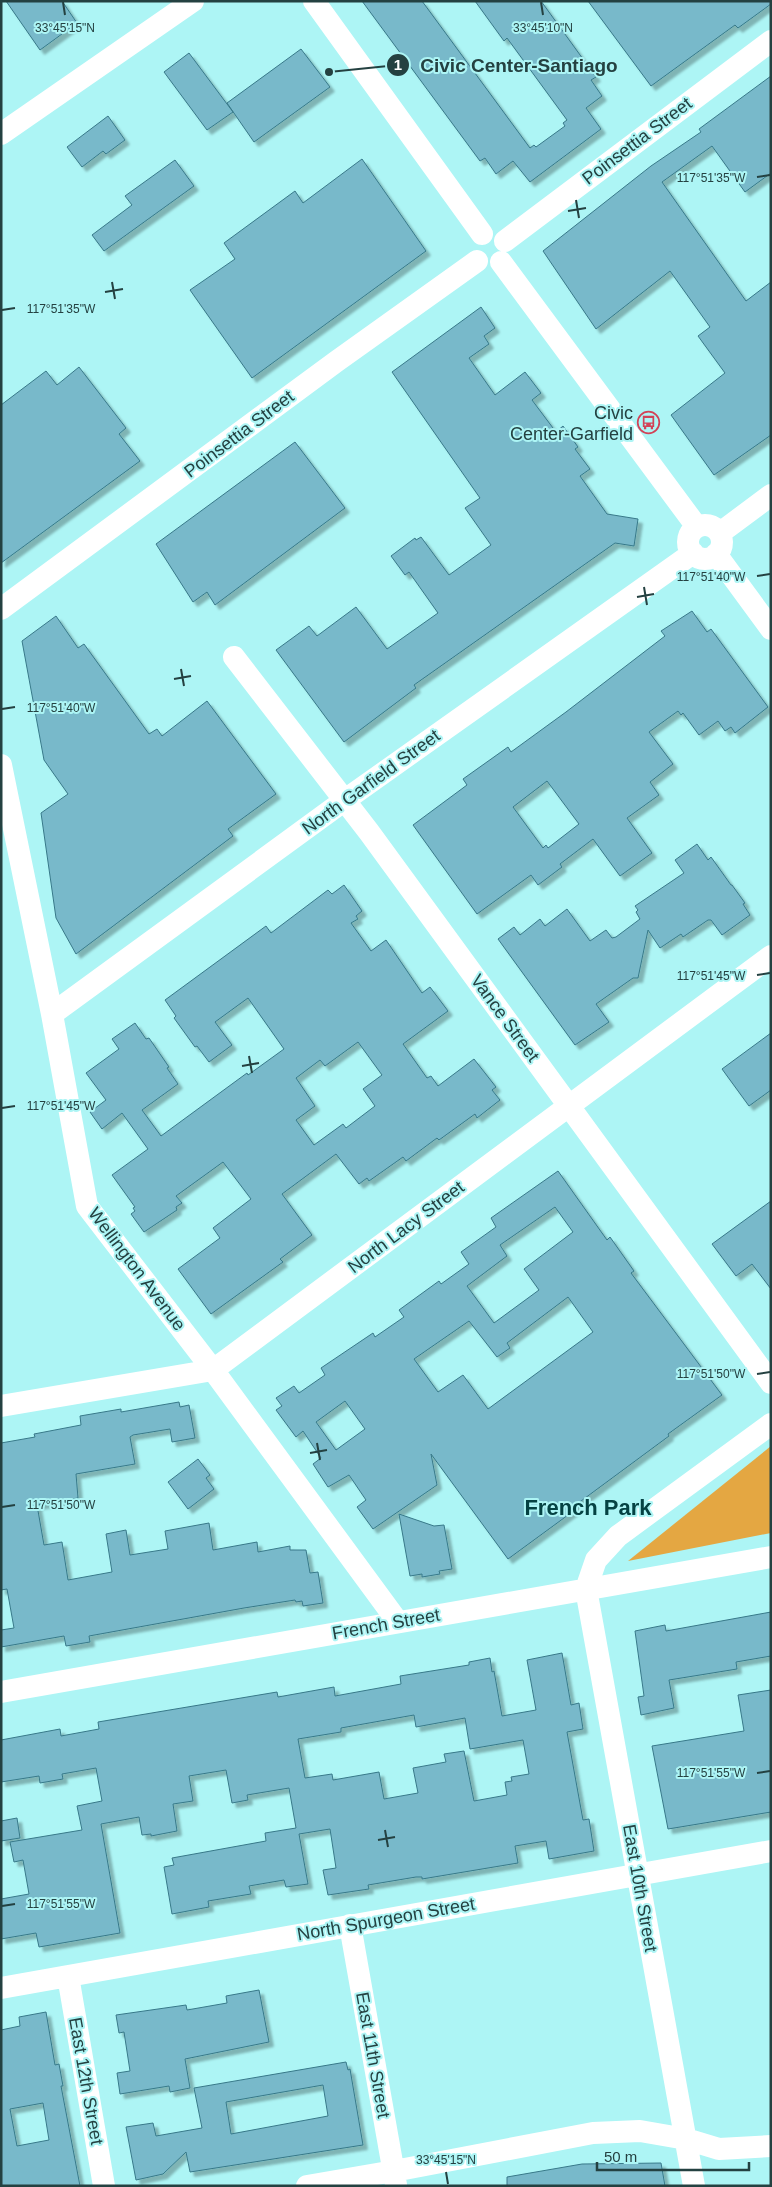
<svg xmlns="http://www.w3.org/2000/svg" width="772" height="2187" viewBox="0 0 772 2187" font-family="Helvetica,sans-serif">
  <style>
    .green { fill: #e4a742 }
    .building { fill: #78b9ca; stroke: #387989; fill-rule: evenodd; filter: url(#shadow) }
    .lines { fill: none; stroke-linecap: round; stroke-linejoin: round }
    .minor { stroke: #fff; stroke-width: 22 }
    .ticks { fill: none; stroke: #244141; stroke-width: 2 }
    .labels { text-anchor: middle; stroke-width: 4; stroke-linejoin: round; paint-order: stroke }
    .street-label { font-size: 18px; fill: #244141; stroke: #adf5f5 }
    .poi-label { font-size: 18px; fill: #244141; stroke: #adf5f5; text-anchor: end }
    .district-label { font-size: 22px; font-weight: bold; fill: #054243; stroke: #adf5f5 }
    .ticks-label { font-size: 12px; text-anchor: middle; fill: #244141; stroke: #adf5f5; stroke-width: 4; stroke-linejoin: round; paint-order: stroke }
    .leader { fill: none; stroke: #244141; stroke-width: 2 }
    .callout-dot { fill: #244141; stroke: #adf5f5; stroke-width: 2 }
    .mark-label { font-size: 15px; text-anchor: middle; font-weight: bold; fill: #fff }
    .callout-label { font-size: 19px; text-anchor: middle; font-weight: bold; fill: #244141; stroke: #adf5f5; stroke-width: 4; stroke-linejoin: round; paint-order: stroke }
  </style>
  <defs>
    <filter id="shadow"><feDropShadow dx="4.5" dy="4.5" stdDeviation="1" flood-color="#0004"/></filter>
  </defs>
  <rect width="100%" height="100%" fill="#adf5f5"/>
  <path class="green" d="M 771,1446 L 771,1533 L 628,1561 Z"/>
  <path class="building" d="M 6,1 L 62,1 L 77,23 L 40,50 Z
    M 362,1 L 422,1 L 530,148 L 534,145 L 536,147 L 565,126 L 563,123 L 567,120 L 507,38 L 504,41 L 475,1 L 541,1 L 596,77 L 591,80 L 602,96 L 586,108 L 601,129 L 530,182 L 513,161 L 496,174 L 485,158 L 480,161 Z
    M 588,1 L 771,1 L 771,4 L 738,28 L 735,25 L 651,86 Z
    M 301,49 L 330,87 L 254,142 L 227,103 Z
    M 189,53 L 233,112 L 207,130 L 164,72 Z
    M 771,76 L 771,173 L 745,192 L 712,146 L 662,182 L 746,301 L 771,282 L 771,435 L 714,475 L 671,415 L 725,373 L 698,336 L 710,327 L 670,271 L 596,329 L 543,251 L 651,166 L 701,132 L 699,129 Z
    M 108,116 L 125,140 L 106,154 L 103,151 L 82,167 L 67,147 Z
    M 362,159 L 426,251 L 252,378 L 190,290 L 235,259 L 224,243 L 295,191 L 303,203 Z
    M 175,160 L 194,186 L 104,251 L 92,235 L 132,205 L 125,196 Z
    M 481,307 L 495,328 L 484,336 L 489,344 L 469,358 L 495,395 L 525,372 L 541,393 L 532,400 L 556,432 L 563,426 L 578,447 L 575,449 L 590,469 L 580,476 L 607,514 L 638,519 L 634,546 L 615,543 L 414,685 L 416,688 L 344,742 L 276,650 L 309,626 L 317,636 L 356,607 L 387,649 L 438,613 L 409,572 L 405,575 L 391,556 L 415,538 L 416,540 L 421,537 L 449,575 L 491,545 L 465,508 L 480,498 L 392,372 Z
    M 79,367 L 126,428 L 119,434 L 140,461 L 1,563 L 1,405 L 46,371 L 57,385 Z
    M 295,442 L 345,508 L 215,605 L 207,592 L 193,602 L 156,544 Z
    M 692,611 L 707,632 L 711,629 L 768,707 L 735,733 L 731,727 L 725,731 L 718,721 L 699,735 L 683,713 L 681,715 L 678,711 L 649,732 L 673,764 L 650,782 L 659,795 L 627,818 L 652,853 L 620,876 L 593,839 L 560,864 L 562,867 L 538,885 L 531,875 L 477,914 L 413,825 L 467,785 L 463,779 L 508,747 L 511,752 L 566,712 L 665,636 L 661,631 ZM 547,781 L 579,824 L 548,848 L 546,845 L 543,848 L 513,807 Z
    M 56,616 L 78,648 L 84,644 L 149,734 L 157,729 L 162,736 L 207,701 L 276,794 L 228,829 L 233,836 L 76,954 L 56,918 L 41,813 L 68,794 L 44,760 L 22,641 Z
    M 697,844 L 708,860 L 711,857 L 731,885 L 732,885 L 745,903 L 743,904 L 750,915 L 722,935 L 711,920 L 708,920 L 683,937 L 681,934 L 660,948 L 648,930 L 638,978 L 633,978 L 596,1004 L 609,1022 L 575,1045 L 498,939 L 514,927 L 520,935 L 540,919 L 545,926 L 567,909 L 590,941 L 606,930 L 612,938 L 616,937 L 640,919 L 636,912 L 638,910 L 635,906 L 684,873 L 675,860 Z
    M 344,885 L 362,911 L 356,916 L 358,919 L 351,923 L 371,951 L 386,940 L 422,993 L 430,987 L 448,1011 L 403,1044 L 427,1078 L 431,1076 L 438,1086 L 474,1059 L 496,1087 L 492,1090 L 500,1100 L 477,1118 L 475,1114 L 439,1140 L 437,1138 L 406,1161 L 403,1157 L 369,1181 L 367,1178 L 359,1184 L 336,1154 L 282,1194 L 312,1235 L 280,1259 L 283,1262 L 211,1314 L 178,1269 L 220,1238 L 213,1228 L 251,1199 L 223,1162 L 176,1196 L 182,1203 L 176,1207 L 177,1210 L 144,1232 L 131,1214 L 135,1211 L 133,1208 L 135,1207 L 112,1175 L 148,1149 L 122,1113 L 102,1129 L 90,1112 L 106,1100 L 86,1073 L 119,1049 L 112,1039 L 135,1023 L 146,1039 L 149,1038 L 169,1067 L 167,1068 L 178,1084 L 142,1110 L 161,1136 L 247,1073 L 248,1075 L 284,1049 L 248,998 L 215,1022 L 232,1045 L 209,1062 L 197,1046 L 195,1047 L 174,1018 L 176,1016 L 165,1000 L 266,926 L 271,933 L 328,890 L 332,894 ZM 358,1042 L 382,1075 L 363,1089 L 375,1106 L 346,1128 L 343,1124 L 314,1145 L 296,1120 L 315,1106 L 296,1078 L 320,1060 L 325,1066 Z
    M 771,1033 L 771,1090 L 749,1106 L 722,1069 Z
    M 558,1171 L 607,1240 L 610,1237 L 634,1271 L 631,1273 L 722,1395 L 668,1434 L 669,1436 L 577,1504 L 579,1507 L 508,1559 L 431,1454 L 437,1485 L 373,1529 L 357,1507 L 366,1500 L 349,1475 L 328,1487 L 313,1464 L 321,1458 L 303,1431 L 296,1437 L 276,1410 L 282,1406 L 276,1398 L 294,1386 L 299,1393 L 325,1375 L 321,1368 L 373,1333 L 375,1337 L 404,1317 L 399,1310 L 439,1281 L 441,1284 L 469,1264 L 461,1252 L 496,1227 L 491,1218 ZM 555,1207 L 573,1232 L 524,1269 L 539,1290 L 494,1323 L 467,1286 L 507,1256 L 500,1245 ZM 568,1297 L 593,1332 L 488,1409 L 463,1375 L 438,1392 L 414,1359 L 469,1321 L 497,1357 L 510,1348 L 507,1343 ZM 345,1401 L 365,1429 L 336,1450 L 316,1422 Z
    M 771,1201 L 771,1289 L 752,1264 L 736,1276 L 712,1244 Z
    M 179,1402 L 180,1407 L 189,1405 L 195,1438 L 172,1442 L 170,1429 L 133,1435 L 130,1437 L 135,1464 L 76,1474 L 78,1498 L 37,1505 L 44,1545 L 62,1542 L 68,1580 L 112,1572 L 106,1534 L 126,1530 L 130,1555 L 168,1549 L 165,1531 L 209,1523 L 213,1550 L 257,1542 L 258,1552 L 290,1546 L 290,1550 L 306,1550 L 310,1573 L 318,1572 L 323,1603 L 303,1606 L 302,1601 L 296,1602 L 295,1600 L 244,1608 L 89,1636 L 90,1642 L 66,1646 L 64,1636 L 1,1647 L 1,1630 L 14,1628 L 7,1589 L 1,1590 L 1,1443 L 35,1437 L 34,1434 L 81,1425 L 80,1416 L 121,1409 L 121,1412 Z
    M 198,1459 L 210,1475 L 206,1478 L 214,1489 L 188,1509 L 168,1482 Z
    M 399,1514 L 434,1526 L 444,1525 L 452,1569 L 439,1571 L 440,1574 L 422,1577 L 422,1574 L 410,1576 Z
    M 771,1612 L 771,1656 L 736,1662 L 737,1669 L 669,1680 L 674,1708 L 641,1715 L 638,1697 L 644,1696 L 635,1631 L 665,1625 L 666,1631 Z
    M 562,1653 L 571,1705 L 579,1703 L 583,1729 L 567,1732 L 583,1820 L 589,1819 L 594,1851 L 549,1859 L 546,1841 L 515,1846 L 518,1863 L 422,1879 L 422,1877 L 416,1877 L 368,1885 L 369,1889 L 328,1895 L 323,1870 L 336,1868 L 330,1829 L 299,1834 L 308,1884 L 286,1887 L 284,1880 L 249,1886 L 251,1894 L 208,1901 L 209,1907 L 172,1914 L 164,1867 L 174,1865 L 172,1858 L 266,1841 L 265,1833 L 296,1828 L 289,1788 L 247,1795 L 248,1800 L 232,1803 L 226,1770 L 189,1776 L 193,1801 L 173,1804 L 177,1831 L 151,1836 L 151,1834 L 142,1835 L 139,1817 L 101,1824 L 120,1933 L 39,1947 L 36,1933 L 1,1939 L 1,1899 L 29,1894 L 23,1860 L 14,1862 L 10,1842 L 82,1830 L 77,1806 L 102,1801 L 96,1768 L 62,1774 L 63,1779 L 40,1783 L 39,1776 L 1,1782 L 1,1740 L 60,1729 L 61,1736 L 99,1729 L 98,1722 L 277,1692 L 278,1697 L 334,1687 L 335,1696 L 401,1684 L 400,1676 L 469,1665 L 469,1662 L 490,1658 L 492,1672 L 494,1671 L 502,1716 L 536,1710 L 527,1660 ZM 414,1715 L 416,1727 L 465,1718 L 470,1749 L 523,1740 L 529,1774 L 511,1777 L 512,1781 L 505,1782 L 507,1795 L 474,1801 L 464,1751 L 444,1754 L 446,1762 L 413,1768 L 418,1793 L 384,1799 L 379,1772 L 333,1780 L 332,1774 L 305,1778 L 298,1739 L 341,1732 L 341,1728 Z
    M 771,1690 L 771,1812 L 668,1829 L 652,1746 L 744,1731 L 738,1695 Z
    M 17,1818 L 20,1838 L 1,1841 L 1,1821 Z
    M 259,1990 L 269,2042 L 185,2059 L 190,2088 L 170,2092 L 169,2086 L 120,2094 L 117,2073 L 130,2071 L 124,2032 L 119,2033 L 116,2015 L 186,2005 L 187,2010 L 227,2003 L 226,1996 Z
    M 46,2012 L 55,2065 L 59,2064 L 63,2086 L 61,2086 L 80,2186 L 1,2186 L 1,2030 L 20,2026 L 19,2017 ZM 43,2103 L 49,2140 L 17,2146 L 10,2109 Z
    M 346,2062 L 348,2070 L 350,2069 L 363,2145 L 190,2172 L 186,2152 L 163,2174 L 136,2180 L 126,2127 L 153,2123 L 156,2136 L 202,2128 L 194,2088 ZM 323,2085 L 328,2116 L 231,2134 L 226,2102 Z
    M 661,2163 L 665,2186 L 507,2186 L 507,2177 L 582,2164 Z"/>
  <g class="lines">
    <path class="minor" d="M 314,1 L 482,234
      M 1,134 L 193,1
      M 505,241 L 771,41
      M 501,262 L 697,527
      M688 542a17 17 0 1 1 34 0a17 17 0 1 1-34 0Z
      M 720,533 L 771,495
      M 716,554 L 771,629
      M 1,609 L 337,361 L 477,261
      M 234,657 L 369,832 L 771,1383
      M 1,765 L 52,1014 L 87,1206 L 213,1370 L 398,1622
      M 52,1014 L 345,800 L 693,553
      M 1,1406 L 213,1370 L 771,956
      M 1,1692 L 771,1557
      M 350,1925 L 396,2185
      M 68,1976 L 104,2186
      M 1,1988 L 771,1851
      M 307,2186 L 394,2171 L 593,2133 L 640,2131 L 686,2139 L 719,2149 L 771,2146
      M 694,2186 L 586,1589 L 596,1560 L 618,1536 L 771,1424"/>
  </g>
  <path class="ticks" d="M 63,2 L 65,15M 541,2 L 543,15M 757,177 L 770,175M 576,200 L 579,218M 568,211 L 586,208M 112,282 L 115,299M 105,292 L 123,289M 2,310 L 15,308M 757,576 L 770,574M 644,587 L 647,605M 637,597 L 654,594M 181,669 L 184,686M 174,679 L 191,676M 2,709 L 15,707M 757,975 L 770,973M 249,1056 L 252,1073M 242,1066 L 259,1063M 2,1108 L 15,1106M 757,1374 L 770,1372M 317,1443 L 320,1460M 310,1453 L 327,1450M 2,1507 L 15,1505M 757,1773 L 770,1771M 385,1830 L 388,1847M 378,1840 L 395,1837M 2,1906 L 15,1904M 446,2172 L 448,2184"/>
  <defs>
    <symbol id="bus-ring" viewBox="-11 -11 22 22"><circle r="9.5" fill="#adf5f5" stroke="#d24257" stroke-width="1.5"/><path d="M-5-6H5V4H4V6H2V4H-2V6H-4V4H-5ZM-3.5-4V0h7V-4ZM-3.5 1.2v1.5H-2V1.2ZM2 1.2v1.5H3.5V1.2Z" fill="#d24257"/></symbol>
  </defs>
  <g fill-rule="evenodd">
    <use href="#bus-ring" x="636" y="410" width="25" height="25"/>
  </g>
  <g class="labels">
    <g class="street-label">
      <text transform="translate(637 141) rotate(-37)" y="6">Poinsettia Street</text>
      <text transform="translate(239 434) rotate(-37)" y="6">Poinsettia Street</text>
      <text transform="translate(371 782) rotate(-36)" y="6">North Garfield Street</text>
      <text transform="translate(505 1018) rotate(54)" y="6">Vance Street</text>
      <text transform="translate(406 1227) rotate(-37)" y="6">North Lacy Street</text>
      <text transform="translate(137 1269) rotate(53)" y="6">Wellington Avenue</text>
      <text transform="translate(386 1624) rotate(-10)" y="6">French Street</text>
      <text transform="translate(640 1888) rotate(80)" y="6">East 10th Street</text>
      <text transform="translate(386 1919) rotate(-10)" y="6">North Spurgeon Street</text>
      <text transform="translate(373 2055) rotate(80)" y="6">East 11th Street</text>
      <text transform="translate(86 2081) rotate(80)" y="6">East 12th Street</text>
    </g>
    <g class="poi-label">
      <text x="633" y="419">Civic<tspan x="633" dy="21">Center-Garfield</tspan></text>
    </g>
    <g class="district-label">
      <text x="588" y="1515">French Park</text>
    </g>
  </g>
  <g class="ticks-label">
    <text x="65" y="32">33°45'15"N</text>
    <text x="543" y="32">33°45'10"N</text>
    <text x="711" y="182">117°51'35"W</text>
    <text x="61" y="313">117°51'35"W</text>
    <text x="711" y="581">117°51'40"W</text>
    <text x="61" y="712">117°51'40"W</text>
    <text x="711" y="980">117°51'45"W</text>
    <text x="61" y="1110">117°51'45"W</text>
    <text x="711" y="1378">117°51'50"W</text>
    <text x="61" y="1509">117°51'50"W</text>
    <text x="711" y="1777">117°51'55"W</text>
    <text x="61" y="1908">117°51'55"W</text>
    <text x="446" y="2164">33°45'15"N</text>
  </g>
  <path class="leader" d="M329 72L398 65"/>
  <g class="callout-dot">
    <circle cx="329" cy="72" r="5"/>
    <circle cx="398" cy="65" r="12"/>
  </g>
  <g class="mark-label">
    <text x="398" y="70">1</text>
  </g>
  <g class="callout-label">
    <text x="519" y="72">Civic Center-Santiago</text>
  </g>
  <rect width="772" height="2187" fill="none" stroke="#244141" stroke-width="5"/>
  <path d="M597 2162v8h152v-8" fill="none" stroke="#244141" stroke-width="2.5"/>
  <text x="604" y="2162" font-size="15" fill="#244141" stroke="#adf5f5" stroke-width="4" paint-order="stroke">50 m</text>
</svg>
